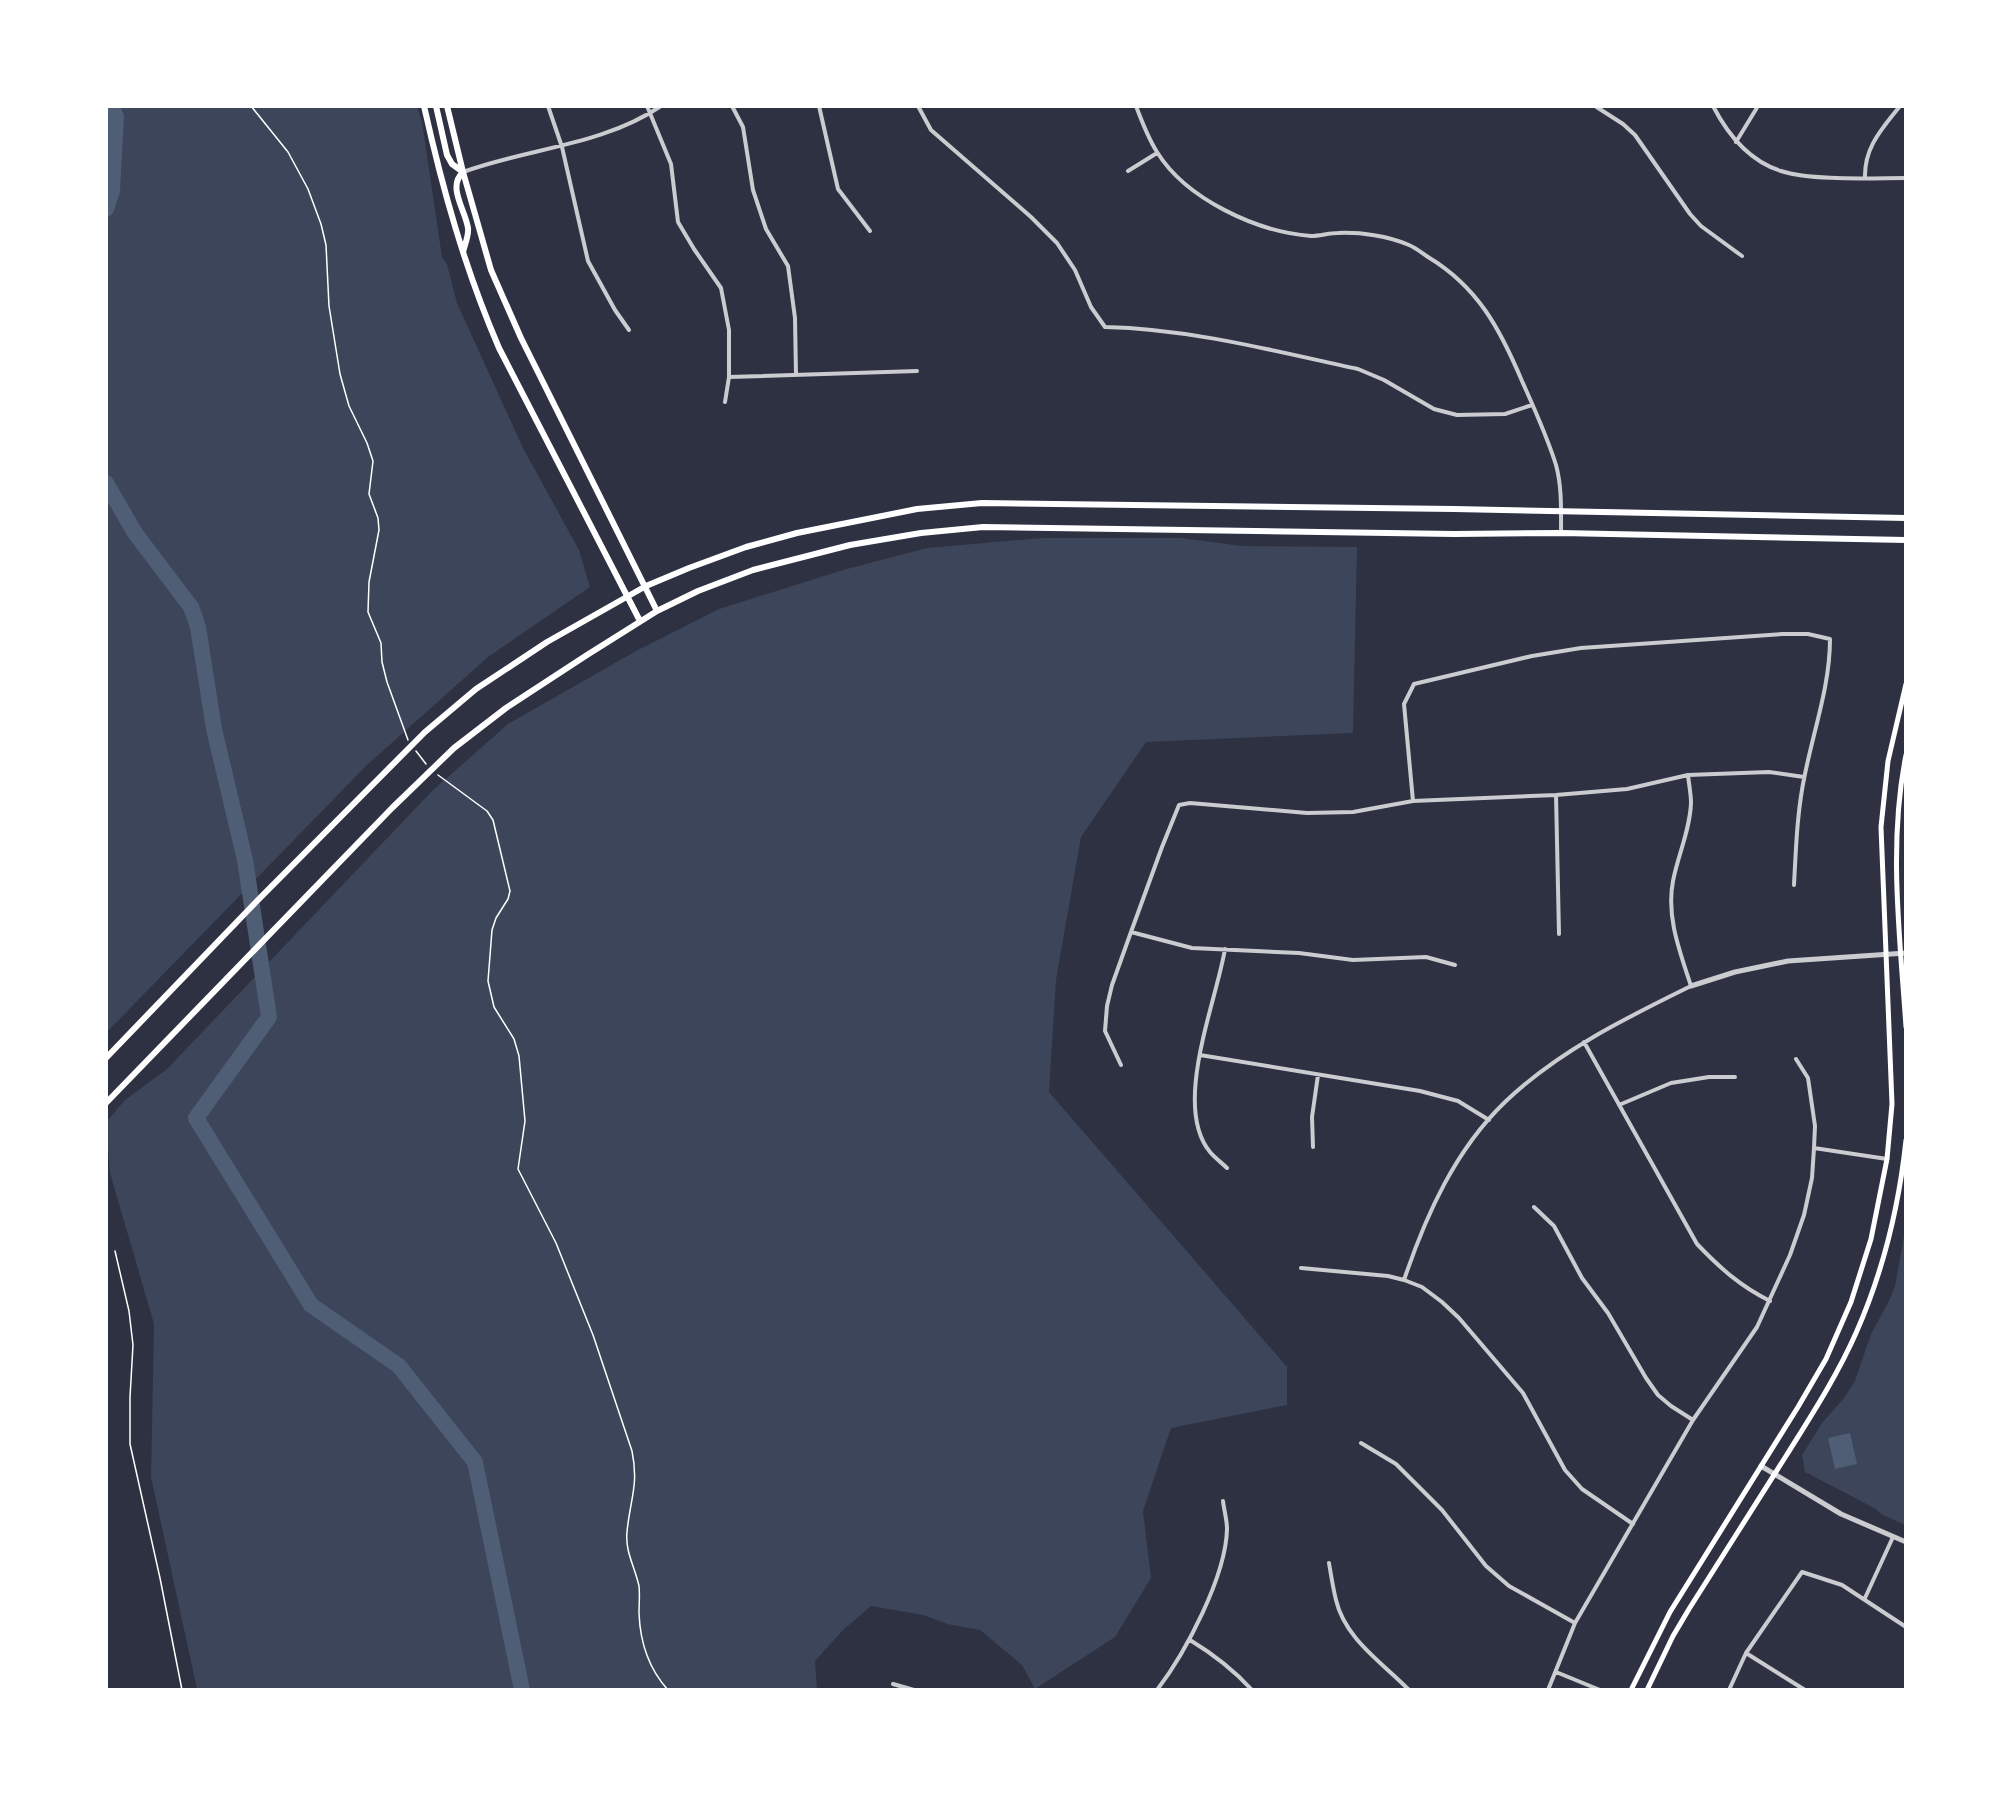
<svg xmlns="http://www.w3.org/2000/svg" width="2012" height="1796" viewBox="0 0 2012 1796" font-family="Rubik,sans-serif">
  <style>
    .green { fill: #3c4559 }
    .water { fill: #4f5d75 }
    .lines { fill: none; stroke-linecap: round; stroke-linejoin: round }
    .river { stroke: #4f5d75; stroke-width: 16 }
    .path { stroke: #fff; stroke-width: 1.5 }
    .minor { stroke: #caccd0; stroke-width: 4 }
    .tertiary { stroke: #caccd0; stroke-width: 5 }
    .secondary { stroke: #fff; stroke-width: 5 }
    .primary { stroke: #fff; stroke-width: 6 }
  </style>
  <rect width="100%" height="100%" fill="#2d3142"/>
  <path class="green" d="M 106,107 L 417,107 L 422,122 L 442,257 L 447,264 L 457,303 L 523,448 L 579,550 L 590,587 L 488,657 L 367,765 L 107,1032 Z
    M 1042,538 L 1182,538 L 1241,546 L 1357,547 L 1353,733 L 1146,742 L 1081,837 L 1056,980 L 1049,1092 L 1287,1367 L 1287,1405 L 1171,1428 L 1143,1511 L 1151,1578 L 1115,1637 L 1035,1689 L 1022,1665 L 980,1630 L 947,1624 L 923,1615 L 871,1606 L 842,1631 L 815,1661 L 817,1689 L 197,1689 L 151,1477 L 154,1324 L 110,1173 L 106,1122 L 125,1100 L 167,1069 L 433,790 L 508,724 L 636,651 L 719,609 L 843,570 L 927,548 Z
    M 1905,1230 L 1905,1525 L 1881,1514 L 1876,1509 L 1805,1472 L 1802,1455 L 1822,1423 L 1844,1398 L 1855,1381 L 1871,1334 L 1889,1301 L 1895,1286 Z"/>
  <path class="water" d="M 1850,1433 L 1857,1464 L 1835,1469 L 1828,1438 Z"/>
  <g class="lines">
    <path class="river" d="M 106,209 L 112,191 L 116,117 L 112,106
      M 106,483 L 135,533 L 191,607 L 198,627 L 214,729 L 245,860 L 269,1017 L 196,1118 L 311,1305 L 399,1366 L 475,1462 L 522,1690"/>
    <path class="path" d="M 251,106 L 288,152 L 308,189 L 321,224 L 326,245 L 329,306 L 340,374 L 349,406 L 367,443 L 373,461 L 369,494 L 378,518 L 379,530 L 369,582 L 368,612 L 381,643 L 382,662 L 387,682 L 408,740
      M 416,751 L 426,764
      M 438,775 L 487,811 L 493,820 L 510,891 L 508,899 L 496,918 L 492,930 L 488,981 L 494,1007 L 514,1039 L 519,1056 L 525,1121 L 518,1169 L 556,1243 L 593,1335 L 632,1451 C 639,1486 630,1499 627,1532 C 625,1552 635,1567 639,1586 C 640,1595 639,1604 639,1613 C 640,1641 649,1669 668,1690
      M 115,1251 L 129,1311 L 133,1345 L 130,1397 L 130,1444 L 160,1578 L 182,1690"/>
    <path class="minor" d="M 548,106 L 562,147 L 588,261 L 615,310 L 629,330
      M 647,106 L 671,164 L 678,222 L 694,249 L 721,288 L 729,330 L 729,377 L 725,402
      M 732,106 L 743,127 L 753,190 L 766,229 L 788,266 L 795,318 L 796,375
      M 819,106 L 838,189 L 870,231
      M 918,106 L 931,130 L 1031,217 L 1057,243 L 1075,270 L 1091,307 L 1105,327 C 1191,329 1274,351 1358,369 L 1384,380 L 1434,409 L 1457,415 L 1505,414 L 1532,405
      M 1136,106 C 1142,122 1148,138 1157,152 C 1186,199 1257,232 1311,236 C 1320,236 1329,233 1338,233 C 1361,232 1388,236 1409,245 C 1416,248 1422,253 1428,257 C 1478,287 1500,329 1522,381 C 1534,408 1547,436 1556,465 C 1562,487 1561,510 1561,533
      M 1595,106 L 1623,124 L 1635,135 L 1690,214 L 1701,226 L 1742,256
      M 1713,106 C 1728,135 1749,161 1781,171 C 1812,181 1872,178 1906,178
      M 1736,142 L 1758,106
      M 1128,171 L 1157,153
      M 463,172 C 528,148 602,146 661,106
      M 1865,178 C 1864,147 1882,129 1900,106
      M 729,377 L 917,371
      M 1556,795 L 1559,934
      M 1413,801 L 1404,704 L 1414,684 L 1532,656 L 1581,648 L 1783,634 L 1808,634 L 1830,639 C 1830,685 1814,729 1805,774 C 1797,811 1796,848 1794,885
      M 1131,932 L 1192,948 L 1299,953 L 1353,960 L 1426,957 L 1455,965
      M 1225,949 C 1216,1003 1172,1106 1210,1152 C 1215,1158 1222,1163 1227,1168
      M 1584,1042 L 1697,1244 C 1720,1268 1740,1286 1770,1301
      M 1200,1055 L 1420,1091 L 1458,1101 L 1489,1120
      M 1121,1065 L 1105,1031 L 1107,1006 L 1112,985 L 1131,932 L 1162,847 L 1179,805 L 1190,803 L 1307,813 L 1353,812 L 1413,801 L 1556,795 L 1627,789 L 1688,775 L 1769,772 L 1804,777
      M 1619,1105 L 1671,1083 L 1709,1077 L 1735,1077
      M 1313,1147 L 1312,1117 L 1318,1075
      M 1814,1148 L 1887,1159
      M 1534,1207 L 1554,1226 L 1582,1278 L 1608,1313 L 1646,1378 L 1658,1395 L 1671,1406 L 1693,1420
      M 1301,1268 L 1388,1276 L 1404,1280 L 1422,1287 L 1442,1302 L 1459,1318 L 1523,1393 L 1565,1470 L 1582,1489 L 1633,1524
      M 1404,1280 C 1426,1215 1455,1150 1505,1102 C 1558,1051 1626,1018 1691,986 C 1680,952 1666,917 1673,881 C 1678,855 1690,830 1691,803 C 1691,794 1689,785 1688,775
      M 1361,1443 L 1396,1464 L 1442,1510 L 1486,1566 L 1509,1586 L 1575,1623
      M 1329,1563 C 1331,1575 1333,1588 1336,1600 C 1345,1639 1383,1663 1409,1690
      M 1865,1598 L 1893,1537
      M 1190,1640 C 1213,1654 1233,1669 1252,1690
      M 1746,1653 L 1805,1690
      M 1556,1672 L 1600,1690
      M 893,1684 L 914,1690
      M 1157,1690 C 1186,1652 1226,1576 1227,1529 C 1227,1520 1224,1510 1223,1501
      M 1548,1690 L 1575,1623 L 1693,1420 L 1757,1327 L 1790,1255 L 1804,1215 L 1812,1178 L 1814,1148 L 1815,1126 L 1808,1078 L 1796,1059
      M 1729,1690 L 1746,1653 L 1802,1572 L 1842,1585 L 1906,1627"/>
    <path class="tertiary" d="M 1691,986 L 1735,972 L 1788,961 L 1906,953
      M 1761,1466 L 1841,1514 L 1906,1542"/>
    <path class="secondary" d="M 1906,755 C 1888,844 1900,937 1906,1027
      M 1631,1690 L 1670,1612 L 1798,1407 L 1826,1359 L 1851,1302 L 1871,1239 L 1887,1159 L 1892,1104 L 1881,827 L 1888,761 L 1906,684
      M 1647,1690 L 1673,1636 L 1689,1609 C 1721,1558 1754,1507 1786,1456 C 1811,1416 1837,1376 1856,1333 C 1883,1272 1899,1206 1906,1140"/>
    <path class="primary" d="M 424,106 C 443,191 465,269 499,348 L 640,621
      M 436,106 L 447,155 L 452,164 L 463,172 C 447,187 465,209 468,228 C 469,235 465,244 463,252
      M 447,106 L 463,172 L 491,270 L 521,338 L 657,611
      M 106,1058 L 256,902 L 425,732 L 476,689 L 547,642 L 646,586 L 689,568 L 746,547 L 797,533 L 917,509 L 982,503 L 1454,509 L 1906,518
      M 106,1103 L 392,808 L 454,748 L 506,708 L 587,655 L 657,611 L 698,591 L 753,570 L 850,545 L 921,533 L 983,527 L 1454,534 L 1561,533 L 1906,540"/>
  </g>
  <rect width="2012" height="1796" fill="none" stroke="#ffffff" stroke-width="216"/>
</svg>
